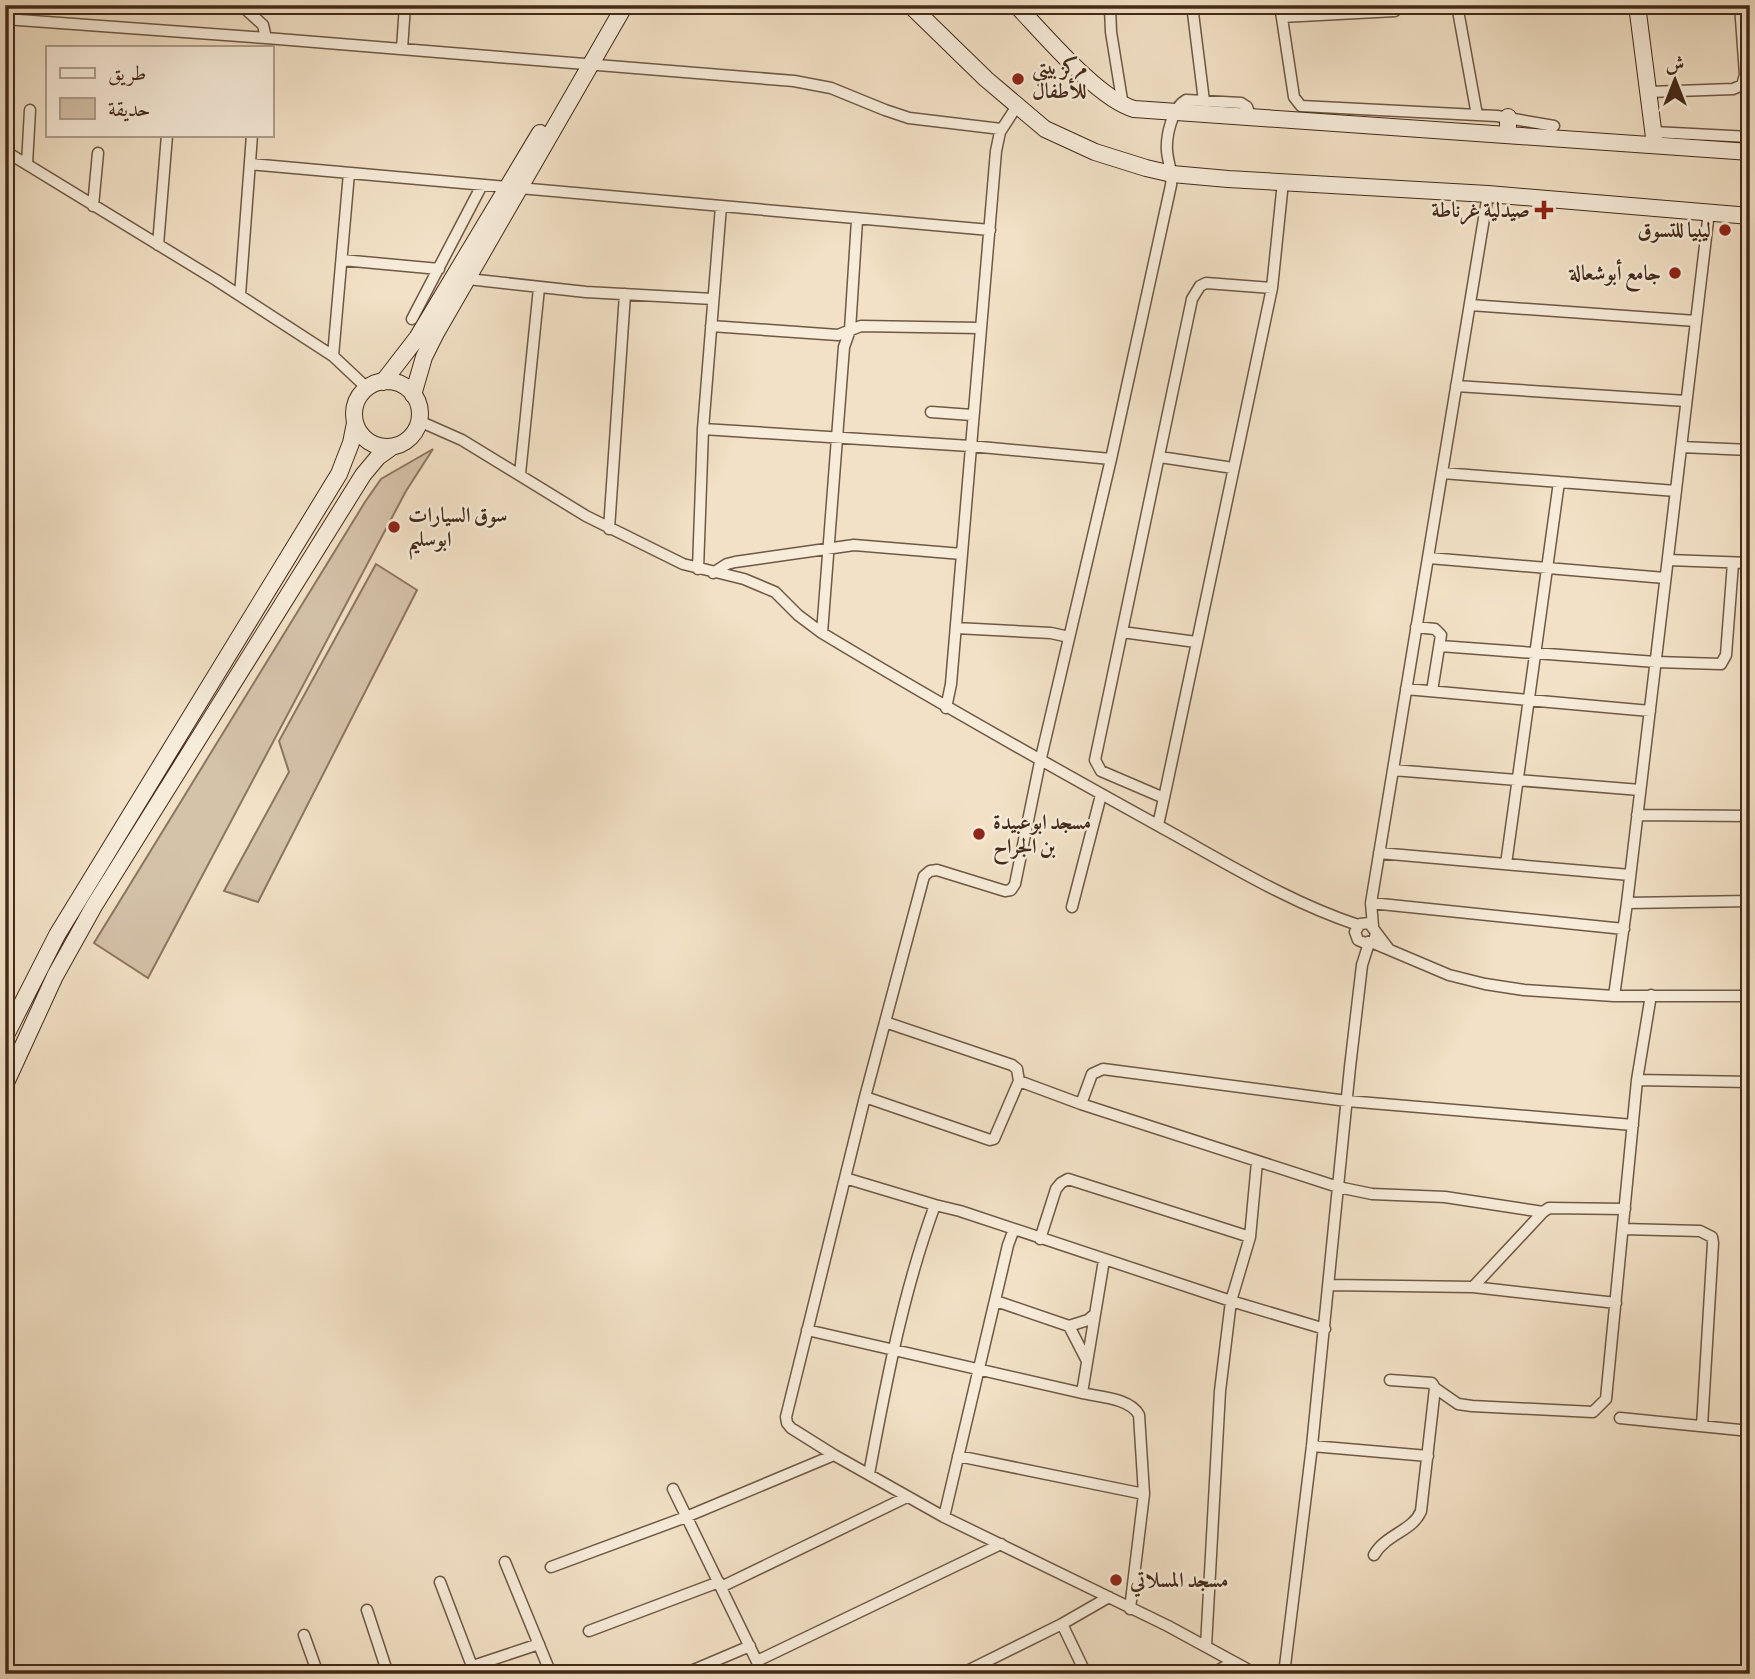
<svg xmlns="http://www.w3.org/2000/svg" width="1755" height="1679" viewBox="0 0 1755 1679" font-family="'Libre Bodoni',Amiri,serif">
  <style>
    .green { fill: #d4c2a9; stroke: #8c7661; stroke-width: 2 }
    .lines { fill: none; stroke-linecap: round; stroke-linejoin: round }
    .street-casing { stroke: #6f5844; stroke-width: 13 }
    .secondary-casing { stroke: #432a19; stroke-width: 18 }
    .street { stroke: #f7ecda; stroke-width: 10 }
    .secondary { stroke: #f7ecda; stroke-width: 16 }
    .poi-dot { fill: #8f2418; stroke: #f7ecda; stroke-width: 2.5 }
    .labels { text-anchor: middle; stroke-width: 5; stroke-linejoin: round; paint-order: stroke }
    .poi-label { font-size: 21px; font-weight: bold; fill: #432a19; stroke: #f7ecda; text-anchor: start }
  </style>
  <rect width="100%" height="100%" fill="#f2e1c6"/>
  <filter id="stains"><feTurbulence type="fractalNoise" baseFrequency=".00286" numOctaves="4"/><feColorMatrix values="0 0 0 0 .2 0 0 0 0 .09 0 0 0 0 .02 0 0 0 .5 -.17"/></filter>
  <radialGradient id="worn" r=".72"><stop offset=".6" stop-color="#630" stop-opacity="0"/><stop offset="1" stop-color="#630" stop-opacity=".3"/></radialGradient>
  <path class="green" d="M 433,449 L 406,491 L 148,978 L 94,943 L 365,502 L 381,479 Z
    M 376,564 L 417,590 L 258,902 L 224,891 L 289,772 L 279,741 Z"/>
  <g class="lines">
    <defs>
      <path id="street" d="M 241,5 L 263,25 L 266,38
        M 1192,5 L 1204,101
        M 1280,5 L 1294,97 L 1301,106 L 1497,116 L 1554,126
        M 1457,5 L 1477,115
        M 1425,7 L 1487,5
        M 1110,8 L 1111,32 L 1123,106
        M 1282,17 L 1395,11
        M 5,19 L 266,38 L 794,81 L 831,88 L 885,110 L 909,118 L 1001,129
        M 402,49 L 405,5
        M 1649,92 L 1733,89 L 1742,85 L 1745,75 L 1740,5
        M 1251,118 L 1247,107 L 1241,103 L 1186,100 C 1172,108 1166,136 1167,151 C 1168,163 1173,173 1171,185 L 1111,459 L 1040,762 L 1015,884 L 1011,890 L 1005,891 L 937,870 L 930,871 L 924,876 L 865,1097 L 786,1417 L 787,1423 L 791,1428 L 834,1455 L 944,1517 L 1168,1626 L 1256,1674
        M 1654,132 L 1750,137
        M 5,151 L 216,280 L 333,356 L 367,388
        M 27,164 L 30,110
        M 250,164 L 990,230
        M 93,206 L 98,153
        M 158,245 L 167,135
        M 342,260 L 439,269
        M 468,279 L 586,292 L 713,299
        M 1272,288 L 1206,283 L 1200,286 L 1192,299 L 1095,760 L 1101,771 L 1164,798 L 1272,288 L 1283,182
        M 240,295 L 252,135
        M 1470,305 L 1696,321
        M 412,319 L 482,185
        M 711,326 L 838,335 L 861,326 L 980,328
        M 333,356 L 349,173
        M 1456,386 L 1686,401
        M 931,412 L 972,415
        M 419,421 L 462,440 L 586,516 L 683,564 L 744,579 L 775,592 L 798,615 L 822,633 C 933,700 1045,763 1159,826 C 1223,861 1288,902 1358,925
        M 703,429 L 970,446 L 1111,459
        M 1681,447 L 1750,450
        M 1160,457 L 1233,468
        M 1442,473 L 1676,491
        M 520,474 L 539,288
        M 609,529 L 625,294
        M 1429,558 L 1665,578
        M 1668,560 L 1750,563
        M 698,569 L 703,429 L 721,206
        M 713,573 L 727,564 L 735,562 L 854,545 L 962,554
        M 1416,627 L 1435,629 L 1441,635 L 1432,691
        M 956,628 L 1051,633 L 1069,637
        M 1122,632 L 1196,642
        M 822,633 L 844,347 L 850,330 L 857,220
        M 1440,646 L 1656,662 L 1721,664 L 1726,655 L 1733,563
        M 1406,689 L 1650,711
        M 946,708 L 951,684 L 996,151 L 1000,132 L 1017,106
        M 1393,770 L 1640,790
        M 1637,815 L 1750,816
        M 1158,825 L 1164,798
        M 1379,853 L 1630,875
        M 1506,864 L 1559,482
        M 1371,903 L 1624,929
        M 1627,903 L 1750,901
        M 1072,907 L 1101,795
        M 1373,926 L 1371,903 L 1488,194
        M 1376,934 L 1374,940 L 1365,943 L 1358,940 L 1355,932 L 1360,924 L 1369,923 L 1388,948
        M 1371,942 L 1449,975 L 1485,984 L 1524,990 L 1614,996 L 1750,996
        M 1614,996 L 1627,903 L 1709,212
        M 885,1022 L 1012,1065 L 1017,1069 L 1019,1081
        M 1637,1080 L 1750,1082
        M 865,1097 L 990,1140 L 994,1139 L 1019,1081 L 1081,1104 L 1338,1187 L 1372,1194 L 1445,1197 L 1543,1212
        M 1081,1104 L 1092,1074 L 1103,1069 L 1347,1101 L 1633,1125
        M 845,1178 L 935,1205
        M 1623,1229 L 1700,1231 L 1712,1237 L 1713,1243 L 1702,1426
        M 1040,1239 L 1056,1189 L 1061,1183 L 1068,1179 L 1250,1237
        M 1329,1285 L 1473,1287 L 1616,1303
        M 1473,1287 L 1543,1212 L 1549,1208 L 1625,1209
        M 996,1301 L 1069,1326 L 1088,1320 L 1095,1314
        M 1069,1326 L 1087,1361
        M 807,1330 L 1082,1393 C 1099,1397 1130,1398 1139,1415 L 1144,1494 L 1130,1609
        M 1435,1388 L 1458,1404 L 1472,1406 L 1593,1412 L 1606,1399 L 1637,1080 L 1651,995
        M 1082,1393 L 1104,1260
        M 1620,1418 L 1750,1431
        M 1312,1446 L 1428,1456
        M 958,1456 L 1144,1494
        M 869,1474 C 886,1383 903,1292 935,1205 L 960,1211 L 1231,1301 L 1325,1329
        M 673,1489 L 763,1674
        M 944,1517 L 1008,1245 L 1014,1229
        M 1374,1555 C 1386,1534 1413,1531 1421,1511 L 1435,1388 L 1432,1383 L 1390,1380
        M 505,1562 L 551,1674
        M 551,1567 L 686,1517 L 834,1455
        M 440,1582 L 475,1674
        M 721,1587 L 907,1497
        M 367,1610 L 388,1674
        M 1062,1624 L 1086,1674
        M 589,1631 L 719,1582
        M 304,1635 L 318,1674
        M 1206,1646 L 1220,1391 L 1231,1301 L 1250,1237 L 1257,1162
        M 757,1661 L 1001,1544
        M 473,1666 L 539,1644
        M 250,1674 L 251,1673
        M 684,1674 L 750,1646
        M 961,1674 L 1062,1624 L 1109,1597
        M 1211,1674 L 1234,1662
        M 1284,1674 L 1312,1446 L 1350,1067 L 1362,965 L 1369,943"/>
      <path id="secondary" d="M 910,5 L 986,79 L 1045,129 L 1095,152 L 1146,168 L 1172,174 L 1228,179 L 1488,194 L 1750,216
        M 1016,5 C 1044,34 1098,99 1134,109 L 1750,152
        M 1637,5 L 1655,145
        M 1508,135 L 1508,117
        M354 414a33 33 0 1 1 66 0a33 33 0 1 1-66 0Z
        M 383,382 L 417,338 L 540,133
        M 413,395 L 424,357 L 436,333 L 625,5
        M 5,1037 L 57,935 L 339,474 L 351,443 L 355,423
        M 5,1085 L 55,976 L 94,906 L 363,475 L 378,457 L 392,447"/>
    </defs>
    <use href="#street" class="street-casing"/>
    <use href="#secondary" class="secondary-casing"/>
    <use href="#street" class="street"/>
    <use href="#secondary" class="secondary"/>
  </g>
  <g class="poi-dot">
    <circle cx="1018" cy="79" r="7"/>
    <path d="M1540.5 199.5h7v7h7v7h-7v7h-7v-7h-7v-7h7z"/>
    <circle cx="1725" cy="230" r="7"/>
    <circle cx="1675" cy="273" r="7"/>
    <circle cx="394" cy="527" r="7"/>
    <circle cx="979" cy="834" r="7"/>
    <circle cx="1116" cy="1580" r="7"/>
  </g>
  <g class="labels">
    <g class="poi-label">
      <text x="1032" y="74">مركز بيتي<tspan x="1032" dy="24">للأطفال</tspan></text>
      <text x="1530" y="217" text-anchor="end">صيدلية غرناطة</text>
      <text x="1711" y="237" text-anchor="end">ليبيا للتسوق</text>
      <text x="1661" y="280" text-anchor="end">جامع أبوشعالة</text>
      <text x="408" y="522">سوق السيارات<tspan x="408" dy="24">ابوسليم</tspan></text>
      <text x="993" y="829">مسجد ابوعبيدة<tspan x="993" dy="24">بن الجراح</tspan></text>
      <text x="1130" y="1587">مسجد المسلاتي</text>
    </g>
  </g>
  <rect width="1755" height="1679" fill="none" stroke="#f2e1c6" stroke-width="28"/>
  <rect x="7" y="7" width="1741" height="1665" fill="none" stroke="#432a19" stroke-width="3.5"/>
  <rect x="14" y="14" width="1727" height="1651" fill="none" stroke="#432a19" stroke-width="2"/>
  <rect x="46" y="46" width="228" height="91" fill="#f7ecda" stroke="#af9e8d" stroke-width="2"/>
  <rect x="60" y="68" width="35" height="10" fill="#f7ecda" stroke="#af9e8d" stroke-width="2"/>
  <text x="108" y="80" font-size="21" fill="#432a19">طريق</text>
  <rect x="60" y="98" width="35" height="21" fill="#d4c2a9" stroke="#af9e8d" stroke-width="2"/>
  <text x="108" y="116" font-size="21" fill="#432a19">حديقة</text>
  <g transform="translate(1675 80)" stroke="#f7ecda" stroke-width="5" paint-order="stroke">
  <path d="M0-5L12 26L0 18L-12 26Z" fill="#432a19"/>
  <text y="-10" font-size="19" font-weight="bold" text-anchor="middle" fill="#432a19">ش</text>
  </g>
  <rect width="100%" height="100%" filter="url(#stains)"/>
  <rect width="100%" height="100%" fill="url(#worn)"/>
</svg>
